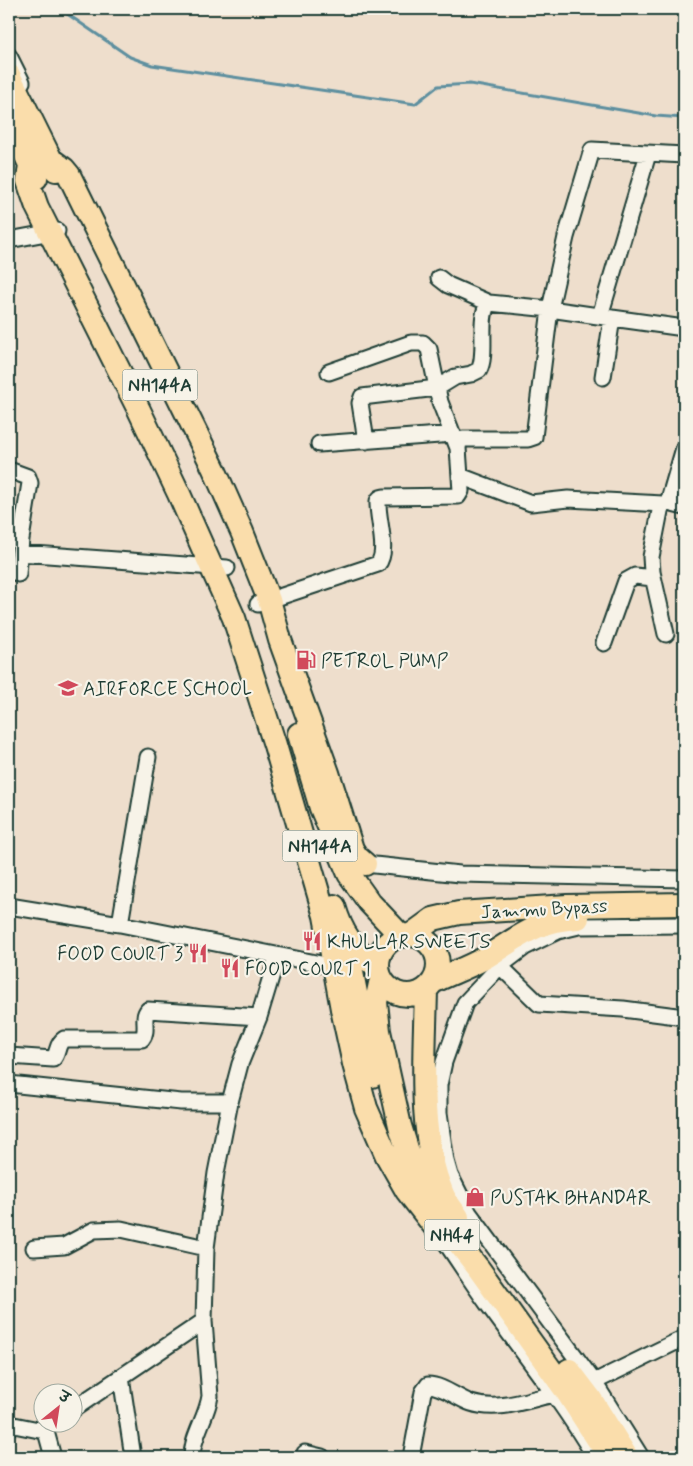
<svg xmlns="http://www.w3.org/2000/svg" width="693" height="1466" viewBox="0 0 693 1466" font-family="Mynerve,'Playpen Sans Deva',sans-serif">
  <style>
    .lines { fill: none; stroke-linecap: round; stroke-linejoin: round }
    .stream { stroke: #5d8f9f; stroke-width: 3 }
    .minor-casing { stroke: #1f3d34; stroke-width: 19 }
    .highway-casing { stroke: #1f3d34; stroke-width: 26 }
    .minor { stroke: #f7f3e8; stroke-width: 15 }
    .highway { stroke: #faddab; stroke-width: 22 }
    .labels { text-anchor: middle; stroke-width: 4.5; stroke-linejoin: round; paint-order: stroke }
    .shield { fill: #f7f3e8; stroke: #60746a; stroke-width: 1 }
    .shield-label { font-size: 18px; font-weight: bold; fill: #1f3d34 }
    .poi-label { font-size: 19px; fill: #1f3d34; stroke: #f7f3e8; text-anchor: start }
    .street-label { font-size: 19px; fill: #1f3d34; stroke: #f7f3e8 }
  </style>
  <rect width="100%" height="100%" fill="#eedecc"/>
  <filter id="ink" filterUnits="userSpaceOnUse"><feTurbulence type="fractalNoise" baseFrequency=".02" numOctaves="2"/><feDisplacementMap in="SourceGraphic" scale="10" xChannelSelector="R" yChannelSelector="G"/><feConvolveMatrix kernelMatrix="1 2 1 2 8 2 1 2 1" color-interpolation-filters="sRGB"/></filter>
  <g filter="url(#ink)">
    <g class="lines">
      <path class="stream" d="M 60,9 L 130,57 L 152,65 L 415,104 L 438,86 L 470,84 L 656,116 L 684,118"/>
      <defs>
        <path id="minor" d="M 9,56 L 22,82
          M 9,240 L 57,231
          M 439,278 L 448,285 L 489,303
          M 600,316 L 648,154
          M 329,372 L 411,343 L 423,343 L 429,349 L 440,402 L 458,448
          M 603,377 L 612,318 L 684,328
          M 366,441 L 360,403 L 362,397 L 437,388 L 455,377 L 471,374 L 479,370 C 488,354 477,316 489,303 L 550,309 L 612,318
          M 319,444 L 453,434
          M 9,470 L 28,477 L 30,483 L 21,539 L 18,574
          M 460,476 L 531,503 L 568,499 L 663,504
          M 668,503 L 684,448
          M 20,553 L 227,568
          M 258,604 L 378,564 C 389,551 377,519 378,501 L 380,498 L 384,497 L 458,496 L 461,491 L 458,448 L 459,442 L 463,439 L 528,439 L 534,437 L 550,309 L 566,237 L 592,150 L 684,155
          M 666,634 L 652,572 L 651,557 L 661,506 L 668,503 L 684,507
          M 604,643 L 626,581 L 635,576 L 653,578
          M 365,864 L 460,874 L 684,879
          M 9,906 L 120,924 L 341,968
          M 120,924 L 148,757
          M 500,966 L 539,1004 L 623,1009 L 684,1017
          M 9,1056 L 53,1059 C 59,1053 56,1044 64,1039 L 142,1039 C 149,1030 141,1018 148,1010 L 259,1017
          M 9,1084 L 181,1102 L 230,1102
          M 461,1207 L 469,1213 L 594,1382 L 641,1457
          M 469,1213 L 450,1175 L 446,1161 L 439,1113 L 439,1085 L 444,1062 L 465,1003 L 500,966 L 525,947 L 558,931 L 579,926 L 684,925
          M 446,1243 C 460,1263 473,1284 487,1303 C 524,1354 563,1403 595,1457
          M 34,1248 L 64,1246 L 94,1230 L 121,1229 L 206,1248
          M 121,1377 L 133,1457
          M 594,1382 L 684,1338
          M 72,1410 L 204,1321
          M 9,1424 L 39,1430 L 51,1424
          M 45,1428 L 53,1457
          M 305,1453 L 322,1457
          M 192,1457 C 192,1436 207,1417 210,1396 L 204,1321 L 206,1248 L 216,1173 L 230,1102 L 240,1064 L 259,1017 L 277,957
          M 411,1457 L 423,1392 L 428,1385 C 442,1385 457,1398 471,1403 C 498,1412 527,1400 554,1394"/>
        <path id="highway" d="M 9,75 L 56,170
          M 9,119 L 36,178
          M 299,734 L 321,808 L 349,874 L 369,902 L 401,936
          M 365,864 L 357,857 L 352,849 L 328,773 L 280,640 L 269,600 L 242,532 L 214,469 L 69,175 L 64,169 L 49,158 L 30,164 L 28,181 L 37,207 L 139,410 L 179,494 L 234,618 L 275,745 L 325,916 L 342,1009 L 354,1064 L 366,1108 L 387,1156 L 407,1191 L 435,1227
          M 334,906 C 343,938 354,947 378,969
          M 411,935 L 433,919 L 459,913 L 567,906 L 684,904
          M378 965a30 30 0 1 1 60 0a30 30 0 1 1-60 0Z
          M 345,936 L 372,1076
          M 381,979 L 376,1002 L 379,1031 L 400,1126 L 414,1171 L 428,1199 L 452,1235 L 478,1268 L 566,1391 L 609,1457
          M 433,982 C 449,974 467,968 483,959 C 517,939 536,920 578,918
          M 426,989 C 425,1053 417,1134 443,1194 C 446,1202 453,1209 458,1217
          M 569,1370 L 591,1399 L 627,1457"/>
      </defs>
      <use href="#minor" class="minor-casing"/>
      <use href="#highway" class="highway-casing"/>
      <use href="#minor" class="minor"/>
      <use href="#highway" class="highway"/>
    </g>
  </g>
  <defs>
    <symbol id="fuel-bare" viewBox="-9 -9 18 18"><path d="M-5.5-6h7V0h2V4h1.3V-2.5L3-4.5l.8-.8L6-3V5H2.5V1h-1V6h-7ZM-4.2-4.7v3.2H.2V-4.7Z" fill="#d1495b" stroke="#f7f3e8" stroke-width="2.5" paint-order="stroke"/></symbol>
    <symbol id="school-bare" viewBox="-9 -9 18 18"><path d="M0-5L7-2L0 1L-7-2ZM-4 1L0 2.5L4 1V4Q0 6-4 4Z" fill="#d1495b" stroke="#f7f3e8" stroke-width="2.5" paint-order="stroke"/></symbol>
    <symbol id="restaurant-bare" viewBox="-9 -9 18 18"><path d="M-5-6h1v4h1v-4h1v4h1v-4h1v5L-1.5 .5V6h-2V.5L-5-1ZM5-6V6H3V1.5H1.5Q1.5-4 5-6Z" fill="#d1495b" stroke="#f7f3e8" stroke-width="2.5" paint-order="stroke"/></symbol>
    <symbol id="shop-bare" viewBox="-9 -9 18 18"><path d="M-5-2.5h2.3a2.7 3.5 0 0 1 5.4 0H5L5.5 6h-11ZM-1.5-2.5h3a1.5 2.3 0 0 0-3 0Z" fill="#d1495b" stroke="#f7f3e8" stroke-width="2.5" paint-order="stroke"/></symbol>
  </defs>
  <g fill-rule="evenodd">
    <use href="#fuel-bare" x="292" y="646" width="28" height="28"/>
    <use href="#school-bare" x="54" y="674" width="28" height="28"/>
    <use href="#restaurant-bare" x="298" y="927" width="28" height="28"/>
    <use href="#restaurant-bare" x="184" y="939" width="28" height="28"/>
    <use href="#restaurant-bare" x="216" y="954" width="28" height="28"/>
    <use href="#shop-bare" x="461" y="1183" width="28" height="28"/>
  </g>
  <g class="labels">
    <g class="shield">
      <rect x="122.5" y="369.5" width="75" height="31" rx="4"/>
      <rect x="282.5" y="830.5" width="75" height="31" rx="4"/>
      <rect x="424.5" y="1219.5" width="55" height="31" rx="4"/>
    </g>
    <g class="shield-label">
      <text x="160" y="391">NH144A</text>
      <text x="320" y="852">NH144A</text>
      <text x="452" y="1241">NH44</text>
    </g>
    <g class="poi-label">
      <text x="321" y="667">PETROL PUMP</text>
      <text x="83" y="695">AIRFORCE SCHOOL</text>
      <text x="327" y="948">KHULLAR SWEETS</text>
      <text x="183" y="960" text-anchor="end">FOOD COURT 3</text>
      <text x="245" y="975">FOOD COURT 1</text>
      <text x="490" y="1204">PUSTAK BHANDAR</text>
    </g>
    <g class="street-label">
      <text transform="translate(544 908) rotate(-3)" y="7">Jammu Bypass</text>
    </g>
  </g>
  <rect width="693" height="1466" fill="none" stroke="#f7f3e8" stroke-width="30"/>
  <rect x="15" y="15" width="663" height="1436" fill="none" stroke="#1f3d34" stroke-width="2" filter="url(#ink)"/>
  <g transform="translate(58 1408) rotate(30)"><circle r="24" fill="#f7f3e8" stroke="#a1aaa0"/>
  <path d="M0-4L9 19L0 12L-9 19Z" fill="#d1495b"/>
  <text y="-8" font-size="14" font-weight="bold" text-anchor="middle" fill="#1f3d34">उ</text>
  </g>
</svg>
